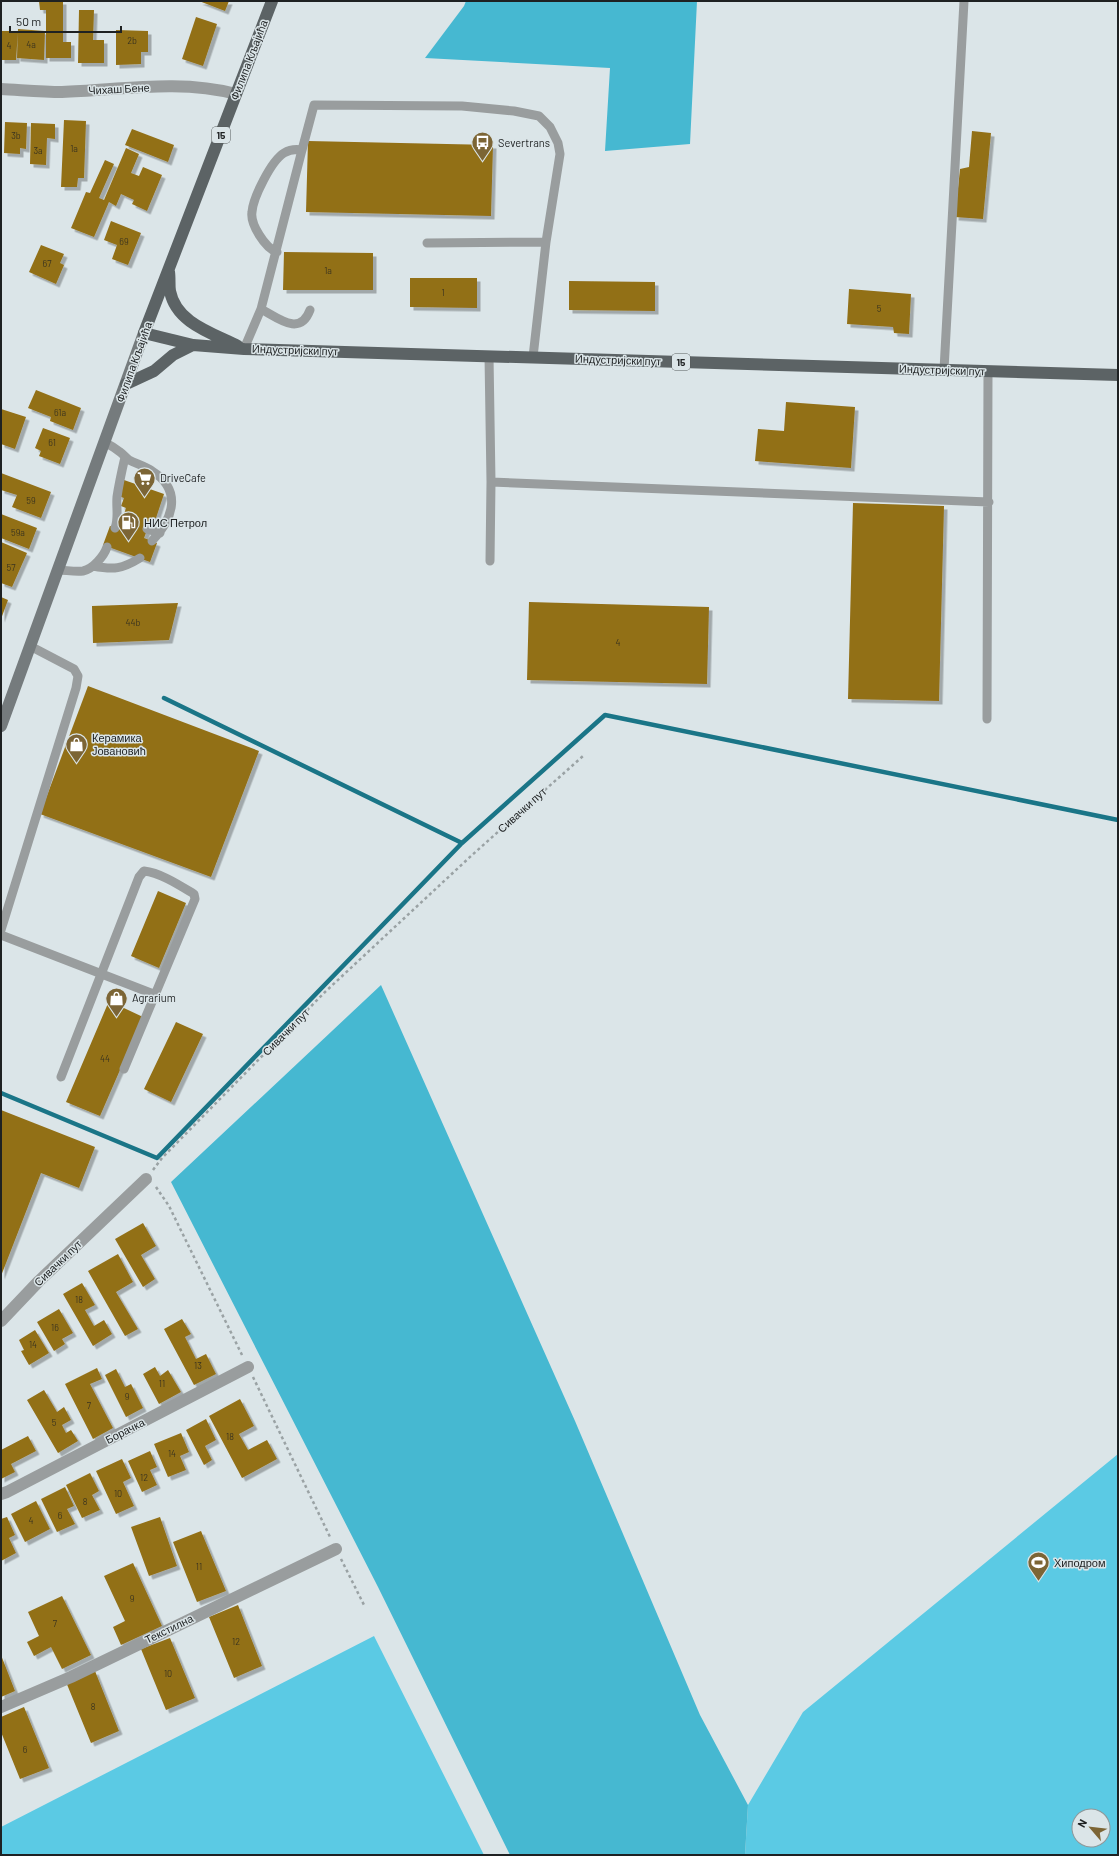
<svg xmlns="http://www.w3.org/2000/svg" width="1119" height="1856" viewBox="0 0 1119 1856" font-family="Barlow,sans-serif">
  <style>
    .green { fill: #5bcae4; fill-rule: evenodd }
    .forest { fill: #46b8d1 }
    .lines { fill: none; stroke-linecap: round; stroke-linejoin: round }
    .stream { stroke: #1a7587; stroke-width: 4.5 }
    .building { fill: #926f17; filter: url(#shadow) }
    .path { stroke: #9aa2a4; stroke-width: 2.5; stroke-dasharray: 3 3; stroke-linecap: butt }
    .lane { stroke: #999d9e; stroke-width: 9 }
    .street { stroke: #999d9e; stroke-width: 12 }
    .secondary { stroke: #757b7d; stroke-width: 12 }
    .primary { stroke: #5c6365; stroke-width: 12 }
    .labels { text-anchor: middle; stroke-width: 3; stroke-linejoin: round; paint-order: stroke }
    .number-label { font-size: 9px; fill: #3b341f }
    .shield { fill: #dbe5e8; stroke: #575c5d; stroke-width: 1 }
    .shield-label { font-size: 10px; font-weight: bold; fill: #1e2122 }
    .street-label { font-size: 11px; fill: #1e2122; stroke: #dbe5e8 }
    .poi-label { font-size: 11px; fill: #1e2122; stroke: #dbe5e8; text-anchor: start }
  </style>
  <defs>
    <filter id="shadow"><feDropShadow dx="3.5" dy="3.5" stdDeviation="0" flood-color="#0004"/></filter>
  </defs>
  <rect width="100%" height="100%" fill="#dbe5e8"/>
  <path class="green" d="M 1118,1454 L 1118,1855 L 745,1855 L 748,1805 L 803,1712 ZM 1079,1816 L 1103,1816 L 1103,1840 L 1079,1840 Z
    M 374,1636 L 484,1855 L 1,1855 L 1,1827 Z"/>
  <path class="forest" d="M 466,1 L 697,1 L 690,144 L 605,151 L 610,68 L 425,58 L 464,6 Z
    M 381,985 L 575,1421 L 700,1715 L 748,1805 L 745,1855 L 510,1855 L 378,1587 L 171,1182 Z"/>
  <g class="lines">
    <path class="stream" d="M 164,698 L 462,843
      M 1,1093 L 157,1158 L 462,843 L 605,715 L 1118,820"/>
  </g>
  <path class="building" d="M 39,1 L 63,1 L 63,42 L 71,42 L 71,58 L 46,58 L 46,10 L 40,10 Z
    M 199,1 L 229,1 L 225,11 Z
    M 79,10 L 94,10 L 93,40 L 104,40 L 104,63 L 78,63 Z
    M 196,17 L 217,24 L 203,66 L 182,59 Z
    M 18,29 L 45,31 L 44,60 L 17,58 Z
    M 116,30 L 148,31 L 148,52 L 141,52 L 141,64 L 116,65 Z
    M 1,31 L 18,31 L 16,60 L 1,60 Z
    M 64,120 L 86,121 L 84,178 L 78,178 L 77,187 L 61,187 Z
    M 5,122 L 27,123 L 26,149 L 20,148 L 20,154 L 4,153 Z
    M 31,123 L 55,124 L 55,139 L 47,138 L 46,165 L 30,164 Z
    M 132,129 L 174,145 L 168,162 L 125,145 Z
    M 972,131 L 991,133 L 983,219 L 955,217 L 960,169 L 969,167 Z
    M 308,141 L 493,145 L 491,216 L 306,212 Z
    M 126,148 L 139,154 L 131,173 L 139,176 L 143,167 L 162,175 L 147,211 L 132,204 L 134,200 L 121,194 L 116,206 L 109,202 L 94,237 L 71,228 L 86,192 L 90,193 L 105,160 L 114,164 L 99,198 L 104,200 Z
    M 111,221 L 141,233 L 128,265 L 112,259 L 117,245 L 104,240 Z
    M 41,245 L 64,254 L 60,263 L 64,265 L 56,284 L 29,272 Z
    M 284,252 L 373,253 L 373,290 L 283,290 Z
    M 410,278 L 477,278 L 477,308 L 410,307 Z
    M 569,281 L 655,282 L 655,311 L 569,310 Z
    M 849,289 L 911,294 L 909,334 L 894,333 L 893,327 L 847,324 Z
    M 36,390 L 81,408 L 73,430 L 50,421 L 51,417 L 28,408 Z
    M 786,402 L 855,407 L 851,468 L 755,461 L 758,429 L 784,431 Z
    M 1,409 L 26,417 L 15,449 L 1,444 Z
    M 43,428 L 70,438 L 60,464 L 39,456 L 41,451 L 35,448 Z
    M 1,473 L 51,492 L 41,518 L 12,507 L 17,495 L 1,490 Z
    M 124,480 L 164,494 L 156,518 L 152,517 L 144,538 L 157,543 L 150,562 L 103,545 L 110,526 L 119,529 L 126,508 L 121,506 L 124,498 L 118,496 Z
    M 853,503 L 944,506 L 939,701 L 848,699 Z
    M 1,514 L 37,528 L 29,549 L 1,538 Z
    M 1,542 L 27,553 L 12,587 L 1,583 Z
    M 1,597 L 8,600 L 1,619 Z
    M 529,602 L 709,607 L 707,684 L 527,680 Z
    M 178,603 L 169,640 L 93,643 L 92,606 Z
    M 88,686 L 259,751 L 211,877 L 40,814 Z
    M 158,891 L 186,903 L 159,968 L 131,956 Z
    M 109,1001 L 143,1017 L 100,1116 L 66,1102 Z
    M 176,1022 L 203,1034 L 171,1102 L 144,1089 Z
    M 1,1110 L 95,1147 L 79,1188 L 41,1173 L 1,1276 Z
    M 143,1223 L 156,1246 L 141,1255 L 155,1279 L 143,1287 L 115,1239 Z
    M 118,1254 L 133,1282 L 116,1292 L 138,1329 L 125,1336 L 88,1271 Z
    M 82,1283 L 95,1305 L 85,1310 L 94,1326 L 104,1320 L 112,1334 L 93,1346 L 63,1294 Z
    M 59,1309 L 73,1333 L 62,1339 L 65,1344 L 54,1351 L 37,1322 Z
    M 182,1319 L 191,1334 L 185,1337 L 196,1359 L 206,1354 L 216,1374 L 194,1385 L 164,1329 Z
    M 35,1330 L 49,1353 L 29,1365 L 21,1351 L 24,1350 L 19,1340 Z
    M 155,1367 L 160,1376 L 168,1370 L 181,1392 L 159,1404 L 143,1374 Z
    M 97,1368 L 102,1379 L 90,1384 L 113,1428 L 93,1439 L 65,1384 Z
    M 116,1369 L 125,1387 L 131,1384 L 143,1408 L 126,1417 L 105,1375 Z
    M 44,1390 L 57,1412 L 64,1407 L 71,1420 L 62,1425 L 66,1433 L 71,1430 L 78,1441 L 58,1453 L 27,1400 Z
    M 240,1399 L 254,1426 L 239,1434 L 248,1450 L 267,1440 L 277,1459 L 242,1478 L 209,1416 Z
    M 206,1419 L 216,1440 L 205,1446 L 212,1460 L 204,1465 L 186,1430 Z
    M 181,1433 L 189,1452 L 180,1456 L 186,1470 L 168,1477 L 154,1444 Z
    M 28,1436 L 36,1451 L 11,1464 L 15,1472 L 1,1479 L 1,1450 Z
    M 150,1451 L 157,1467 L 150,1470 L 157,1485 L 142,1492 L 128,1461 Z
    M 122,1459 L 131,1478 L 123,1482 L 134,1506 L 116,1514 L 96,1471 Z
    M 90,1473 L 99,1491 L 92,1495 L 100,1510 L 82,1518 L 66,1485 Z
    M 65,1487 L 74,1506 L 67,1509 L 75,1524 L 57,1532 L 41,1499 Z
    M 36,1501 L 50,1529 L 25,1542 L 11,1514 Z
    M 7,1517 L 15,1535 L 9,1538 L 16,1553 L 1,1561 L 1,1519 Z
    M 160,1517 L 177,1566 L 149,1576 L 131,1527 Z
    M 201,1531 L 226,1591 L 197,1602 L 173,1542 Z
    M 133,1563 L 162,1626 L 121,1645 L 113,1627 L 125,1621 L 104,1576 Z
    M 62,1596 L 91,1655 L 62,1669 L 51,1647 L 34,1656 L 27,1642 L 39,1636 L 28,1612 Z
    M 238,1605 L 262,1666 L 234,1678 L 209,1617 Z
    M 170,1638 L 195,1698 L 166,1710 L 141,1649 Z
    M 1,1655 L 15,1691 L 1,1697 Z
    M 95,1671 L 119,1731 L 91,1743 L 66,1682 Z
    M 24,1707 L 49,1768 L 20,1779 L 1,1732 L 1,1717 Z"/>
  <g class="lines">
    <path class="path" d="M 153,1170 L 162,1158 L 325,992 L 471,856 L 583,756
      M 156,1187 L 169,1206 L 243,1357
      M 253,1377 L 331,1539
      M 341,1559 L 364,1605"/>
    <path class="lane" d="M 302,150 L 314,105 L 462,106 L 514,111 L 539,116 L 550,127 L 558,143 L 560,154 L 546,242 L 533,357
      M 427,243 L 546,242
      M 261,309 C 278,318 300,337 310,310
      M 244,349 L 261,309 L 302,150 C 296,149 289,150 284,153 C 271,161 253,198 252,212 C 250,224 265,248 277,252
      M 489,356 L 491,482 L 490,561
      M 944,370 L 964,1
      M 104,442 C 110,445 115,448 120,452 C 123,454 126,458 129,460 C 137,464 145,466 152,471 C 182,490 174,518 152,541
      M 491,482 L 989,502
      M 115,528 C 119,518 116,508 117,497 C 119,483 122,470 125,457
      M 147,529 L 160,533
      M 93,566 C 114,570 122,569 140,558
      M 57,570 C 65,570 75,572 83,571 C 93,569 104,556 107,547
      M 987,719 L 988,371
      M 1,930 L 76,688 L 78,676 L 74,669 L 30,646
      M 1,935 L 156,995
      M 61,1077 L 139,877 L 144,871 C 161,873 179,885 194,894 L 195,899 L 124,1069"/>
    <path class="street" d="M 1,89 C 21,90 42,92 62,92 C 120,90 180,79 236,94
      M 1,1321 L 39,1281 L 146,1179
      M 1,1494 L 7,1492 L 248,1367
      M 1,1707 L 71,1677 L 336,1549"/>
    <path class="secondary" d="M 1,726 L 144,333"/>
    <path class="primary" d="M 272,1 L 144,333 L 193,345 L 244,349 L 1118,375
      M 169,272 C 170,278 169,285 170,291 C 176,323 212,333 238,346
      M 126,384 L 154,371 L 173,355 L 193,345"/>
  </g>
  <defs>
    <symbol id="bus-pin" viewBox="-11 -11 22 30"><path d="M0 17L-7.5 6A9.5 9.5 0 1 1 7.5 6Z" fill="#7c6535" stroke="#dbe5e8"/><path d="M-5-6H5V4H4V6H2V4H-2V6H-4V4H-5ZM-3.5-4V0h7V-4ZM-3.5 1.2v1.5H-2V1.2ZM2 1.2v1.5H3.5V1.2Z" fill="#fff"/></symbol>
    <symbol id="supermarket-pin" viewBox="-11 -11 22 30"><path d="M0 17L-7.5 6A9.5 9.5 0 1 1 7.5 6Z" fill="#7c6535" stroke="#dbe5e8"/><path d="M-6-5.5h2.5l.6 2H6L4.5 2H-2.5L-4.4-4H-6ZM-1.5 3.2a1.3 1.3 0 1 0 .1 0ZM3 3.2a1.3 1.3 0 1 0 .1 0Z" fill="#fff"/></symbol>
    <symbol id="fuel-pin" viewBox="-11 -11 22 30"><path d="M0 17L-7.5 6A9.5 9.5 0 1 1 7.5 6Z" fill="#7c6535" stroke="#dbe5e8"/><path d="M-5.5-6h7V0h2V4h1.3V-2.5L3-4.5l.8-.8L6-3V5H2.5V1h-1V6h-7ZM-4.2-4.7v3.2H.2V-4.7Z" fill="#fff"/></symbol>
    <symbol id="shop-pin" viewBox="-11 -11 22 30"><path d="M0 17L-7.5 6A9.5 9.5 0 1 1 7.5 6Z" fill="#7c6535" stroke="#dbe5e8"/><path d="M-5-2.5h2.3a2.7 3.5 0 0 1 5.4 0H5L5.5 6h-11ZM-1.5-2.5h3a1.5 2.3 0 0 0-3 0Z" fill="#fff"/></symbol>
    <symbol id="stadium-pin" viewBox="-11 -11 22 30"><path d="M0 17L-7.5 6A9.5 9.5 0 1 1 7.5 6Z" fill="#7c6535" stroke="#dbe5e8"/><path d="M0-5a6.5 5 0 1 0 0 10a6.5 5 0 1 0 0-10ZM-3.5-1.8h7v3.6h-7Z" fill="#fff"/></symbol>
  </defs>
  <g fill-rule="evenodd">
    <use href="#bus-pin" x="470" y="130" width="25" height="34"/>
    <use href="#supermarket-pin" x="132" y="466" width="25" height="34"/>
    <use href="#fuel-pin" x="116" y="510" width="25" height="34"/>
    <use href="#shop-pin" x="64" y="732" width="25" height="34"/>
    <use href="#shop-pin" x="104" y="986" width="25" height="34"/>
    <use href="#stadium-pin" x="1026" y="1550" width="25" height="34"/>
  </g>
  <g class="labels">
    <g class="number-label">
      <text x="132" y="44">2b</text>
      <text x="31" y="48">4a</text>
      <text x="9" y="49">4</text>
      <text x="16" y="139">3b</text>
      <text x="74" y="152">1a</text>
      <text x="38" y="154">3a</text>
      <text x="124" y="245">69</text>
      <text x="47" y="267">67</text>
      <text x="328" y="274">1a</text>
      <text x="443" y="296">1</text>
      <text x="879" y="312">5</text>
      <text x="60" y="416">61a</text>
      <text x="52" y="446">61</text>
      <text x="31" y="504">59</text>
      <text x="18" y="536">59a</text>
      <text x="11" y="571">57</text>
      <text x="133" y="626">44b</text>
      <text x="618" y="646">4</text>
      <text x="105" y="1062">44</text>
      <text x="79" y="1303">18</text>
      <text x="55" y="1331">16</text>
      <text x="33" y="1348">14</text>
      <text x="198" y="1369">13</text>
      <text x="162" y="1387">11</text>
      <text x="127" y="1400">9</text>
      <text x="89" y="1409">7</text>
      <text x="54" y="1426">5</text>
      <text x="230" y="1440">18</text>
      <text x="172" y="1457">14</text>
      <text x="144" y="1481">12</text>
      <text x="118" y="1497">10</text>
      <text x="85" y="1505">8</text>
      <text x="60" y="1519">6</text>
      <text x="31" y="1524">4</text>
      <text x="199" y="1570">11</text>
      <text x="132" y="1602">9</text>
      <text x="55" y="1627">7</text>
      <text x="236" y="1645">12</text>
      <text x="168" y="1677">10</text>
      <text x="93" y="1710">8</text>
      <text x="25" y="1753">6</text>
    </g>
    <g class="shield">
      <rect x="212" y="127" width="18" height="16" rx="3"/>
      <rect x="672" y="354" width="18" height="16" rx="3"/>
    </g>
    <g class="shield-label">
      <text x="221" y="139">15</text>
      <text x="681" y="366">15</text>
    </g>
    <g class="street-label">
      <text transform="translate(249 60) rotate(-69)" y="4">Филипа Кљајића</text>
      <text transform="translate(119 89) rotate(-3)" y="4">Чихаш Бене</text>
      <text transform="translate(295 350) rotate(2)" y="4">Индустријски пут</text>
      <text transform="translate(618 360) rotate(2)" y="4">Индустријски пут</text>
      <text transform="translate(134 362) rotate(-70)" y="4">Филипа Кљајића</text>
      <text transform="translate(942 370) rotate(2)" y="4">Индустријски пут</text>
      <text transform="translate(522 810) rotate(-42)" y="4">Сивачки пут</text>
      <text transform="translate(286 1032) rotate(-45)" y="4">Сивачки пут</text>
      <text transform="translate(58 1263) rotate(-44)" y="4">Сивачки пут</text>
      <text transform="translate(125 1431) rotate(-27)" y="4">Борачка</text>
      <text transform="translate(169 1629) rotate(-26)" y="4">Текстилна</text>
    </g>
    <g class="poi-label">
      <text x="498" y="147">Severtrans</text>
      <text x="160" y="482">DriveCafe</text>
      <text x="144" y="527">НИС Петрол</text>
      <text x="92" y="742">Керамика<tspan x="92" dy="13">Јовановић</tspan></text>
      <text x="132" y="1002">Agrarium</text>
      <text x="1054" y="1567">Хиподром</text>
    </g>
  </g>
  <rect width="1119" height="1856" fill="none" stroke="#1e2122" stroke-width="4"/>
  <g transform="translate(1091 1828) rotate(298)"><circle r="19" fill="#dbe5e8" stroke="#8f9799"/>
  <path d="M0-3L7 15L0 10L-7 15Z" fill="#7c6535"/>
  <text y="-6" font-size="11" font-weight="bold" text-anchor="middle" fill="#1e2122">N</text>
  </g>
  <path d="M10 26v6h111v-6" fill="none" stroke="#1e2122" stroke-width="2"/>
  <text x="16" y="26" font-size="12" fill="#1e2122" stroke="#dbe5e8" stroke-width="3" paint-order="stroke">50 m</text>
</svg>
